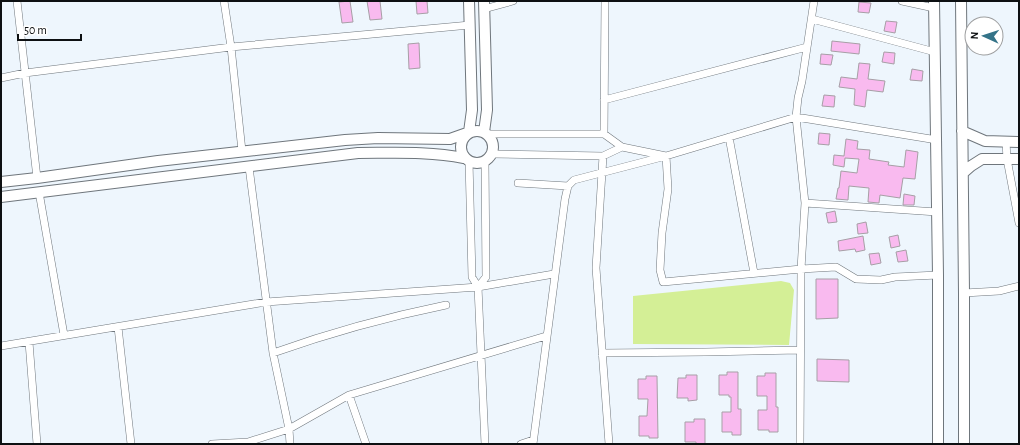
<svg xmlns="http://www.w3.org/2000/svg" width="1020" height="445" viewBox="0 0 1020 445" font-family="'Alegreya Sans',sans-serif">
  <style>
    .green { fill: #d4ef96 }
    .building { fill: #f9baef; stroke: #a79fa6 }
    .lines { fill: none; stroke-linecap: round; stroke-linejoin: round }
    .street-casing { stroke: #6f767c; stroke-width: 8 }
    .secondary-casing { stroke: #6f767c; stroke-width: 12 }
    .street { stroke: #fff; stroke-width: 7 }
    .secondary { stroke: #fff; stroke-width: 10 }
  </style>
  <rect width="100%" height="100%" fill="#eef6fd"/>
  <path class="green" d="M 781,281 L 790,283 L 794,290 L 789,345 L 633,344 L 633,296 Z"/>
  <path class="building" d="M 350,1 L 353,22 L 342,23 L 339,2 Z
    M 367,1 L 380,1 L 382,19 L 370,20 Z
    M 416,1 L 427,1 L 428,13 L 417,14 Z
    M 859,2 L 871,3 L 869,13 L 858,12 Z
    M 886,21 L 897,22 L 895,33 L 884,31 Z
    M 832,41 L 860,44 L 859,54 L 831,51 Z
    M 419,43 L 420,68 L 409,69 L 408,44 Z
    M 884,52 L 895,53 L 894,64 L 882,62 Z
    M 821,54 L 833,55 L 831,65 L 820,64 Z
    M 859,63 L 870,64 L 868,79 L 885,81 L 883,92 L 867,90 L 865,107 L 854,105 L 855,89 L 839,87 L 841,77 L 857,79 Z
    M 912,69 L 923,71 L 922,81 L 910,80 Z
    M 824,95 L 835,96 L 834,107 L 822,106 Z
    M 819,133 L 830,134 L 829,145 L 818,144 Z
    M 846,139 L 858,141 L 857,149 L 870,150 L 869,159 L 889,162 L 888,165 L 904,167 L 906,150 L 918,152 L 915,179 L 903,178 L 900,198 L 880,195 L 879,203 L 868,202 L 869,188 L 849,186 L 848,200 L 836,199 L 838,188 L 839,188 L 841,171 L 857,173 L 859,159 L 845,158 L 844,167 L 833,165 L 834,155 L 844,156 Z
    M 904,194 L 915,196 L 914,205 L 903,205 Z
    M 835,211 L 837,222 L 828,223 L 826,213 Z
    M 866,222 L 868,233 L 858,234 L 857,224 Z
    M 898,235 L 900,246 L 891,248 L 889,237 Z
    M 863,236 L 865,250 L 856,252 L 855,249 L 839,251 L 838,241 Z
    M 906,250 L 908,261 L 898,262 L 896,252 Z
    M 879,253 L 881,263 L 871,265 L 869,254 Z
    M 816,279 L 838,279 L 838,318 L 816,319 Z
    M 817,359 L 849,360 L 849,382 L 817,381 Z
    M 727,372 L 738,372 L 738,409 L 741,409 L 741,435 L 732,435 L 732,432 L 722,432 L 722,412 L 731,412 L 731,397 L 729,397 L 729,395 L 719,395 L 719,375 L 727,375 Z
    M 765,373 L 776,373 L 776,407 L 778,407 L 778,432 L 769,432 L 769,430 L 758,430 L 758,410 L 767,410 L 767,396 L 757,396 L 757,376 L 765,376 Z
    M 686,375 L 697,375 L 697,400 L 688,401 L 688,398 L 677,398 L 678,378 L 686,378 Z
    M 646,376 L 657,376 L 658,438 L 649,438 L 649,436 L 639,436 L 639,416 L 647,416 L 648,399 L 638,399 L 638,379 L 646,379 Z
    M 694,419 L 705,419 L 705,444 L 696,444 L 696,442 L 685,442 L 685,422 L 694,422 Z"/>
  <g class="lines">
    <defs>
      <path id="street" d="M 17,1 L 37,178
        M 224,1 L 231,47 L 242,151
        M 902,1 L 934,8
        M 484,9 L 513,1
        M 812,19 L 935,52
        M 1,78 L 25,73 L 231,47 L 470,25
        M 604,100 L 807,47
        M 487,134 L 604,134 L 622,147 L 666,156 L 668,189 L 662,233 L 660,270 L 663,282 L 801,269 L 836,267 L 856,279 L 881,280 L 895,277 L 938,275
        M 604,134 L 605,1
        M 729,137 L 754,273
        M 1006,142 L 1007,159 L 1019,223
        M 492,154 L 603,156 L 622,147
        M 603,156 L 596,268 L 609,444
        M 469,161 L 472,277 L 478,287 L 485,444
        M 249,167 L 273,353 L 289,429 L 290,444
        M 518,183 L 568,186
        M 39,192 L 64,335
        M 805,203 L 937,212
        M 478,287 L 486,277 L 485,161
        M 964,293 L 999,291 L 1019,286
        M 118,327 L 131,444
        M 29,342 L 37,444
        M 1,346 L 266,302 L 478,287 L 554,274
        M 273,353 C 329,333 387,317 446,305
        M 602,353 L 706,352 L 800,350
        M 349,395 L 366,444
        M 212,444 L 248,442
        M 249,444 L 248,442 L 289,429 L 349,395 L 546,336
        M 521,444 L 533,440
        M 533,444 L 565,199 L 568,186 L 574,180 L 666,156 L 796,117 L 798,98 L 802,81 L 814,1
        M 800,444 L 801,269 L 805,203 L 796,117 L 937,140"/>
      <path id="secondary" d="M 469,1 L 472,110 L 469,132
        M 484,1 L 487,110 L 484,132
        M 934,1 L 938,275 L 938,444
        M 961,1 L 964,293 L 964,444
        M461 147a16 16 0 1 1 32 0a16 16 0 1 1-32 0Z
        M 962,131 L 985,141 L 1019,142
        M 963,173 L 971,166 L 982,159 L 1019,159
        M 1,182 L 37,178 L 158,161 L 345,140 L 378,138 L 450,139 L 467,133
        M 1,197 L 358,153 C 393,153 430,151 464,158"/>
    </defs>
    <use href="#street" class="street-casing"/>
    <use href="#secondary" class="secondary-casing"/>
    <use href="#street" class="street"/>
    <use href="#secondary" class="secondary"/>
  </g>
  <rect width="1020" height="445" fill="none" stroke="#0d1012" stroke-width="4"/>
  <g transform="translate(984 36) rotate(273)"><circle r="19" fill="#ffffff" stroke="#9e9fa0"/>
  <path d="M0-3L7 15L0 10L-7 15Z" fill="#347388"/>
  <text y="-6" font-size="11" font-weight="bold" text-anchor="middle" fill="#0d1012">N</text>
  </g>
  <path d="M18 34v6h63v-6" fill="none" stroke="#0d1012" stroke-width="2"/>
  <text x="24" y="34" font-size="12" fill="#0d1012" stroke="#ffffff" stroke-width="3" paint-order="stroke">50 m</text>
</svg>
